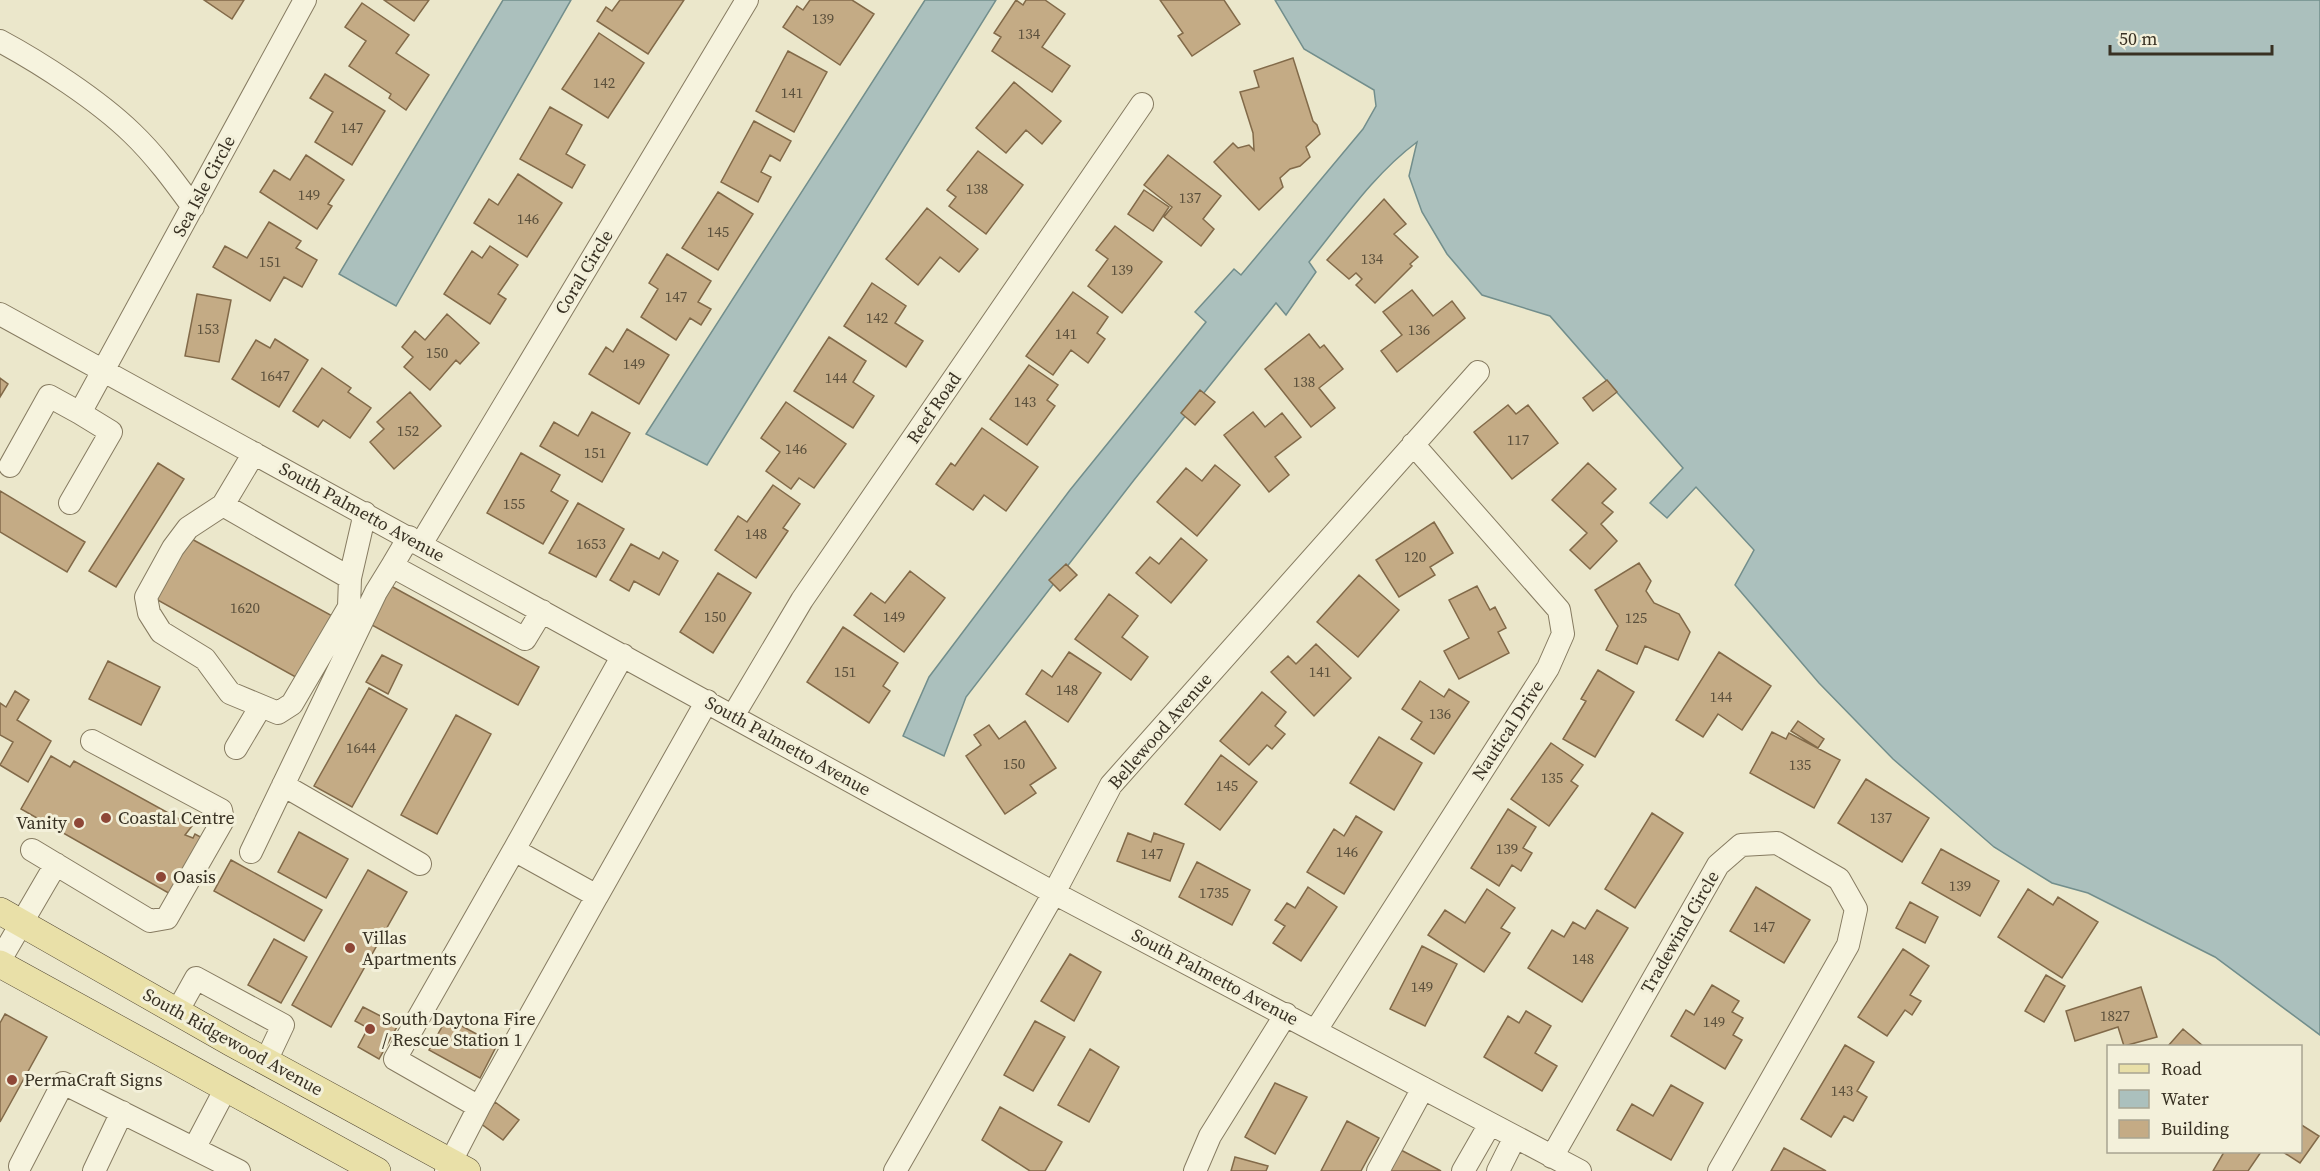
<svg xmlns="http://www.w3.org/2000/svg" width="2320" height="1171" viewBox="0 0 2320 1171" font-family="'Source Serif 4',serif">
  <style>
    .water { fill: #abc0bd; stroke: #728e8c; stroke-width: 1.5 }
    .building { fill: #c4ab85; stroke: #826a49; stroke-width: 1.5 }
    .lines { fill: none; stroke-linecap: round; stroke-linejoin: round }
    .minor-casing { stroke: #867b61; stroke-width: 24 }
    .major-casing { stroke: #544934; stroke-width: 28 }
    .minor { stroke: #f6f3de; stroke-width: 22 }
    .major { stroke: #e9e0a8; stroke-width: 27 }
    .poi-dot { fill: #8e4737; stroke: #f3f0da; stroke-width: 2 }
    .labels { text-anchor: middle; stroke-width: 6; stroke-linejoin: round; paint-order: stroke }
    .number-label { font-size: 15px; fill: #5b503c }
    .street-label { font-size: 18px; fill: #383123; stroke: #f3f0da }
    .poi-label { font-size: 18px; fill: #383123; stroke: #f3f0da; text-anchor: start }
  </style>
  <rect width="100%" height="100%" fill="#ebe7cb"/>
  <path class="water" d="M 503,0 L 571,0 L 396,306 L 339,274 Z
    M 925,0 L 996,0 L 707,465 L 646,434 Z
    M 1275,0 L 2320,0 L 2320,1035 L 2215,957 L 2088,893 L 2052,883 L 1994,847 L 1893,759 L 1819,683 L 1735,585 L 1754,550 L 1696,487 L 1667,518 L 1650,503 L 1683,468 L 1550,316 L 1482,295 L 1447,254 L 1422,212 L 1409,176 L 1417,142 C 1374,174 1343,220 1309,262 L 1316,272 L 1286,315 L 1276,303 L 1134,480 L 966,697 L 944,756 L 903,736 L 929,677 L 1070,490 L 1206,322 L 1195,312 L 1234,269 L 1241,275 L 1363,129 L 1376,106 L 1374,90 L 1304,49 Z"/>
  <path class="building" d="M 204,0 L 244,0 L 232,19 Z
    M 384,0 L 429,0 L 414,21 Z
    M 620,0 L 684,0 L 648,54 L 597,21 L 606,7 L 612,11 Z
    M 810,0 L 852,0 L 874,14 L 840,65 L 783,27 L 797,6 L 803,10 Z
    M 1016,0 L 1023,5 L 1026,0 L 1045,0 L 1065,14 L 1042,47 L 1070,66 L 1052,92 L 992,51 L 1001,37 L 994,33 Z
    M 1160,0 L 1224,0 L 1240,24 L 1192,56 L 1178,36 L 1183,33 Z
    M 362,3 L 409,35 L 396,53 L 429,75 L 406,110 L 389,98 L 391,94 L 349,66 L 366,41 L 345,27 Z
    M 599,33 L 644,63 L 608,118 L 562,89 Z
    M 788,51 L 827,72 L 794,132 L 756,111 Z
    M 1293,58 L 1313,121 L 1317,125 L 1320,134 L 1306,147 L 1310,157 L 1300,166 L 1290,169 L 1280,178 L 1283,187 L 1259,210 L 1214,162 L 1233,143 L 1238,148 L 1249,145 L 1254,150 L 1253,133 L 1240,92 L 1259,87 L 1254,71 Z
    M 325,74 L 385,111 L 352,165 L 315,142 L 333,112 L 310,98 Z
    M 1014,82 L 1061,121 L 1042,144 L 1026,130 L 1006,153 L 976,128 Z
    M 550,107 L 582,125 L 566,154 L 585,165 L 572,188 L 520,159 Z
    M 754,121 L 791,141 L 780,161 L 770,155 L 761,172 L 771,177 L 758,202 L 721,182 Z
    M 978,151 L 1023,185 L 986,234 L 949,206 L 956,197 L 947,190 Z
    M 306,155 L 344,180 L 328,204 L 332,206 L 317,229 L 260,192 L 274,170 L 290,180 Z
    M 1168,155 L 1221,196 L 1203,219 L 1214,229 L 1201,246 L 1164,217 L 1172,207 L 1144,185 Z
    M 518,174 L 562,203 L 527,257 L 474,223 L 489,199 L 498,205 Z
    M 1144,190 L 1169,207 L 1153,231 L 1128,214 Z
    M 718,192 L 753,214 L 718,270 L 682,248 Z
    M 1384,199 L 1406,224 L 1394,234 L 1418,257 L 1410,264 L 1412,266 L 1375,303 L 1356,285 L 1362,279 L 1356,273 L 1349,279 L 1327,260 Z
    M 927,208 L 978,249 L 959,272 L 940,257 L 918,285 L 886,259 Z
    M 269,222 L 301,241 L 296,248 L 317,260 L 302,287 L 284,277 L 270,301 L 213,267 L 225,246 L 247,258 Z
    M 1115,226 L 1162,262 L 1122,313 L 1088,286 L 1108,259 L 1096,250 Z
    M 490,246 L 518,265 L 498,294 L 506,299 L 490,324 L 444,294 L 472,251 L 482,258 Z
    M 667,254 L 711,281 L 698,302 L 711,309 L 701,325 L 690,318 L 676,340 L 641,317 L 658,289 L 649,283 Z
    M 872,283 L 906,306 L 895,323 L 923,341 L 906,367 L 844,326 Z
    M 1412,290 L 1433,316 L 1452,301 L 1465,318 L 1397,372 L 1381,351 L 1402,335 L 1383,312 Z
    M 1073,292 L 1108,317 L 1097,333 L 1105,339 L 1088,363 L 1071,350 L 1053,375 L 1026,356 Z
    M 197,294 L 231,300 L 219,362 L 185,356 Z
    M 447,314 L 479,343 L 460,364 L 456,360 L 430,390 L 404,367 L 413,357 L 402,347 L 415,331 L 425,340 Z
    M 627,329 L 669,355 L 639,404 L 589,374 L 606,347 L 613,352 Z
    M 1309,334 L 1320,348 L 1324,345 L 1343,369 L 1319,388 L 1335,408 L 1311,427 L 1265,369 Z
    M 829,337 L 866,361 L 853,382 L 874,396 L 853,428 L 794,391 Z
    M 275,339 L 308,360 L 279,407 L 232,379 L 256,340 L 270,348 Z
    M 1029,365 L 1058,385 L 1047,400 L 1055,406 L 1027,445 L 990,419 Z
    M 322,368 L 351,388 L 348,392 L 371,408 L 350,438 L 323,420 L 318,427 L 293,411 Z
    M 0,378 L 8,384 L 0,397 Z
    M 1607,380 L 1617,392 L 1593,411 L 1583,398 Z
    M 1200,390 L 1215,402 L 1195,425 L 1181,413 Z
    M 410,392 L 441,426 L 394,469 L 370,442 L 384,429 L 377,422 Z
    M 786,402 L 846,444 L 814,488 L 799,478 L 791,489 L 766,471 L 780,452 L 761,438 Z
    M 1508,405 L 1516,414 L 1528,405 L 1558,443 L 1512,479 L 1474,432 Z
    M 592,412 L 630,433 L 602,482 L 540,446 L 554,422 L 578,436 Z
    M 1253,412 L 1265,427 L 1282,413 L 1301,437 L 1275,457 L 1289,475 L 1269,492 L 1224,435 Z
    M 982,428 L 1038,467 L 1006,511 L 984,495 L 973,510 L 936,484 L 951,463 L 955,466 Z
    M 521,453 L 560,475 L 551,491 L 568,501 L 543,544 L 487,513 Z
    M 158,463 L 184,479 L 116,587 L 89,571 Z
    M 1588,463 L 1616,489 L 1602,503 L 1613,512 L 1601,524 L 1617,541 L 1590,569 L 1570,550 L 1587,533 L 1552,500 Z
    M 1215,465 L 1240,485 L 1197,536 L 1157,502 L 1186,468 L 1202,481 Z
    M 773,485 L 800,504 L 783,528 L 788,531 L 756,578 L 715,550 L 738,516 L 747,522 Z
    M 0,491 L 85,542 L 67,572 L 0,532 Z
    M 578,503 L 624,529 L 596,577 L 549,553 Z
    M 1434,522 L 1453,553 L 1430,567 L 1435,575 L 1399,597 L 1376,560 Z
    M 188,537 L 336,618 L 301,680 L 154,598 Z
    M 1181,538 L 1207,560 L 1171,603 L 1136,573 L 1150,557 L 1159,564 Z
    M 631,544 L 659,559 L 663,552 L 678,561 L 659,595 L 634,581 L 629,591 L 610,580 Z
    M 1639,563 L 1651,581 L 1646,591 L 1654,603 L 1679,614 L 1690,632 L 1678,660 L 1645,646 L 1637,664 L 1606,650 L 1618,626 L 1595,590 Z
    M 1066,564 L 1077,575 L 1060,591 L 1049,580 Z
    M 910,571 L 945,598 L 904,652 L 854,615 L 871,593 L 885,603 Z
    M 718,573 L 751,593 L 713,653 L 680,632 Z
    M 1359,575 L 1399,610 L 1358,657 L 1317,622 Z
    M 391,586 L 539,667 L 518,705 L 370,624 Z
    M 1477,586 L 1490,610 L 1495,607 L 1506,628 L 1498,632 L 1509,653 L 1459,679 L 1444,651 L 1469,638 L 1449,600 Z
    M 1109,594 L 1138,616 L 1122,637 L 1148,657 L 1131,680 L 1075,639 Z
    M 843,627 L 898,663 L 883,686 L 890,691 L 869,723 L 807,682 Z
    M 1316,644 L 1351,678 L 1314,716 L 1271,672 L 1288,656 L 1296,664 Z
    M 1069,652 L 1101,673 L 1068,722 L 1026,694 L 1042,670 L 1052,677 Z
    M 1719,652 L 1771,686 L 1742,730 L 1718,714 L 1703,737 L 1676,720 Z
    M 382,655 L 402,665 L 388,694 L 366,682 Z
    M 108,661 L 160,687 L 141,725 L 89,699 Z
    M 1598,670 L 1634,692 L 1595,757 L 1563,739 L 1586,701 L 1581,699 Z
    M 1420,681 L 1444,697 L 1449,689 L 1469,702 L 1434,754 L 1411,739 L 1422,722 L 1402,709 Z
    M 369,688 L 407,709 L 352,807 L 314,786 Z
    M 15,691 L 29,700 L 17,720 L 51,741 L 28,782 L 0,765 L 13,742 L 0,735 L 0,703 L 6,707 Z
    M 1262,692 L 1286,712 L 1275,726 L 1285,734 L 1272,749 L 1267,745 L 1249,765 L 1220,741 Z
    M 456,715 L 491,734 L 437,834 L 401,815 Z
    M 1025,721 L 1056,768 L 1030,785 L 1036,793 L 1005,814 L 966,756 L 981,745 L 974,735 L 989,725 L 999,739 Z
    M 1798,721 L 1824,739 L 1818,748 L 1791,731 Z
    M 1772,732 L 1786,739 L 1789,733 L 1840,760 L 1814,808 L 1750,773 Z
    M 1379,737 L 1422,763 L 1394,810 L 1350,783 Z
    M 1551,743 L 1583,765 L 1571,781 L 1578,786 L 1549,826 L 1511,799 Z
    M 1221,755 L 1257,782 L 1220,830 L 1185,804 Z
    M 51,756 L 70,767 L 74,761 L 192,826 L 185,835 L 193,838 L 195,834 L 206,840 L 172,895 L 21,809 Z
    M 1866,779 L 1929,818 L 1902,862 L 1838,823 Z
    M 1508,809 L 1536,827 L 1523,848 L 1532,853 L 1521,871 L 1512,865 L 1499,886 L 1471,868 Z
    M 1652,813 L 1683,833 L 1635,908 L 1605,889 Z
    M 1356,816 L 1382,832 L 1344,894 L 1307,872 L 1334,829 L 1344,836 Z
    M 299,832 L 348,859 L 326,898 L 278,872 Z
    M 1128,833 L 1151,842 L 1154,833 L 1184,844 L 1170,881 L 1117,861 Z
    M 1941,849 L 1999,881 L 1980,916 L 1922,883 Z
    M 231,860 L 322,910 L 304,941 L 214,891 Z
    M 1197,862 L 1250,890 L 1232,925 L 1179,897 Z
    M 368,870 L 407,892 L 331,1027 L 292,1005 Z
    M 1308,887 L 1337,907 L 1301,961 L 1273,943 L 1285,926 L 1275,920 L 1287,903 L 1295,908 Z
    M 1756,887 L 1810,920 L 1784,963 L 1730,931 Z
    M 1487,889 L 1515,908 L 1501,928 L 1510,933 L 1484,972 L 1428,935 L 1445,910 L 1465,923 Z
    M 2028,889 L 2053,905 L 2058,897 L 2098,922 L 2062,978 L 1998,937 Z
    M 1910,902 L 1938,917 L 1925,943 L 1896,928 Z
    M 1597,910 L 1628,928 L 1582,1002 L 1528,968 L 1552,930 L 1564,937 L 1573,922 L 1585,929 Z
    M 274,939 L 307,957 L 281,1003 L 248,985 Z
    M 1422,946 L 1457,964 L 1425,1026 L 1390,1009 Z
    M 1903,949 L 1929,966 L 1910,995 L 1921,1001 L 1912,1015 L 1905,1010 L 1887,1036 L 1858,1017 Z
    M 1070,954 L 1101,972 L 1074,1021 L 1041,1001 Z
    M 2046,975 L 2065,986 L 2044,1022 L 2025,1011 Z
    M 1712,985 L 1739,1001 L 1732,1012 L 1743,1018 L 1733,1035 L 1742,1040 L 1725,1069 L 1671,1036 L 1686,1010 L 1694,1015 Z
    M 2141,987 L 2157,1037 L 2124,1046 L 2118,1027 L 2075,1041 L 2066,1011 Z
    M 363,1007 L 398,1025 L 379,1059 L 358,1047 L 368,1028 L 355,1021 Z
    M 1526,1011 L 1551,1026 L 1535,1053 L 1557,1066 L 1542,1091 L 1484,1057 L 1508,1016 L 1519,1023 Z
    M 5,1014 L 47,1037 L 0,1122 L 0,1023 Z
    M 447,1018 L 497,1045 L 480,1078 L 429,1050 Z
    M 1035,1021 L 1065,1037 L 1033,1091 L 1004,1075 Z
    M 2183,1029 L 2203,1046 L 2168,1046 Z
    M 1845,1045 L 1874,1062 L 1857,1091 L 1867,1097 L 1853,1121 L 1844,1116 L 1831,1137 L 1801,1119 Z
    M 1090,1049 L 1119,1067 L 1089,1122 L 1058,1105 Z
    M 1275,1083 L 1307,1097 L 1275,1154 L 1245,1137 Z
    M 1671,1085 L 1703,1103 L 1671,1160 L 1617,1130 L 1632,1104 L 1653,1116 Z
    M 495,1102 L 519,1120 L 503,1140 L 480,1123 Z
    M 1000,1107 L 1062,1142 L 1045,1171 L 1030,1171 L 982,1140 Z
    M 1347,1121 L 1379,1138 L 1361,1171 L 1321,1171 Z
    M 2300,1124 L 2319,1136 L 2300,1163 L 2283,1152 L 2300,1152 Z
    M 1784,1148 L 1826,1171 L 1771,1171 Z
    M 1399,1149 L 1441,1171 L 1388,1171 Z
    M 2224,1152 L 2261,1152 L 2248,1171 L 2213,1171 Z
    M 1235,1157 L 1268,1166 L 1266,1171 L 1231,1171 Z"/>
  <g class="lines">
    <defs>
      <path id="minor" d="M 0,41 C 41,63 98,100 132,133 C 155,155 174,181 193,207
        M 0,314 L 1054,893 L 1580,1171
        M 254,453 L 223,505 L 188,528 L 173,548 L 146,597 L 149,613 L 161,632 L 205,659 L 230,693 L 278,713 L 292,704 L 349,607 L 350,578 L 365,513
        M 10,466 L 49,396 L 80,413 L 305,0
        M 70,503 L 111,432 L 80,413
        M 223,505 L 350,578
        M 409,537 L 392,566 L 525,639 L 542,611
        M 421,544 L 747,0
        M 733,716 L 802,600 L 1142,104
        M 236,748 L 261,706
        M 283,785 L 420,864
        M 32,850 L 150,921 L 167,918 L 223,820 L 221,810 L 92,741
        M 514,850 L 623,655
        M 251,852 L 376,592 L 392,566
        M 597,896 L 707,701
        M 0,960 L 56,864
        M 177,1012 L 196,978 L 283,1025 L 266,1061
        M 1316,1030 L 1548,668 L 1563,634 L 1559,610 L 1413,444
        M 195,1147 L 226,1088
        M 1552,1157 L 1718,865 L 1741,845 L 1777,843 L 1839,879 L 1856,909 L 1848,945 L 1719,1171
        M 20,1166 L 63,1083 L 239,1171
        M 94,1171 L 122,1112
        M 446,1171 L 479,1107 L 395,1059 L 514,850 L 597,896 L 479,1107
        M 895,1171 L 1054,893 L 1111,785 L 1478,372
        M 1195,1171 L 1210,1136 L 1286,1014
        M 1378,1171 L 1423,1088
        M 1463,1171 L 1490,1124
        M 1498,1171 L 1515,1137"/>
      <path id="major" d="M 0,911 L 232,1043 L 467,1171
        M 0,964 L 377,1171"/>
    </defs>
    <use href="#minor" class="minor-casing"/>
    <use href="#major" class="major-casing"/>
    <use href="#minor" class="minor"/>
    <use href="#major" class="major"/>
  </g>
  <g class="poi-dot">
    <circle cx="106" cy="818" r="6"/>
    <circle cx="79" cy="823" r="6"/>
    <circle cx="161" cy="877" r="6"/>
    <circle cx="350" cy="948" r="6"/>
    <circle cx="370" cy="1029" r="6"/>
    <circle cx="12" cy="1080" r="6"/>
  </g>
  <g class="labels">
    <g class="number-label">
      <text x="823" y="24">139</text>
      <text x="1029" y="39">134</text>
      <text x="604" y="88">142</text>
      <text x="792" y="98">141</text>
      <text x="352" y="133">147</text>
      <text x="977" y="194">138</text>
      <text x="309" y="200">149</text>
      <text x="1190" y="203">137</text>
      <text x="528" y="224">146</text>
      <text x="718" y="237">145</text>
      <text x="1372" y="264">134</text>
      <text x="270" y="267">151</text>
      <text x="1122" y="275">139</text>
      <text x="676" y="302">147</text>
      <text x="877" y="323">142</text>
      <text x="208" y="334">153</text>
      <text x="1419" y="335">136</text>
      <text x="1066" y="339">141</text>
      <text x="437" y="358">150</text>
      <text x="634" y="369">149</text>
      <text x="275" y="381">1647</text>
      <text x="836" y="383">144</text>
      <text x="1304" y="387">138</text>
      <text x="1025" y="407">143</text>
      <text x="408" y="436">152</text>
      <text x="1518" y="445">117</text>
      <text x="796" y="454">146</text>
      <text x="595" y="458">151</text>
      <text x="514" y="509">155</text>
      <text x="756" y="539">148</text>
      <text x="591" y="549">1653</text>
      <text x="1415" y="562">120</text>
      <text x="245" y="613">1620</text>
      <text x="715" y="622">150</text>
      <text x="894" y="622">149</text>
      <text x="1636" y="623">125</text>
      <text x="845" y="677">151</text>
      <text x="1320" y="677">141</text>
      <text x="1067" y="695">148</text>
      <text x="1721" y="702">144</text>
      <text x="1440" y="719">136</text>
      <text x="361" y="753">1644</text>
      <text x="1014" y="769">150</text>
      <text x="1800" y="770">135</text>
      <text x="1552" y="783">135</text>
      <text x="1227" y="791">145</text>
      <text x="1881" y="823">137</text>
      <text x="1507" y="854">139</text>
      <text x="1347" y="857">146</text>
      <text x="1152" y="859">147</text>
      <text x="1960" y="891">139</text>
      <text x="1214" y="898">1735</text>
      <text x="1764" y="932">147</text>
      <text x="1583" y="964">148</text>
      <text x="1422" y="992">149</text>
      <text x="2115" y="1021">1827</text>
      <text x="1714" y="1027">149</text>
      <text x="1842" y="1096">143</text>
    </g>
    <g class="street-label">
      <text transform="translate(204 186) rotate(-62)" y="6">Sea Isle Circle</text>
      <text transform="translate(584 272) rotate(-59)" y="6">Coral Circle</text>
      <text transform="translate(934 408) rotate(-56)" y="6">Reef Road</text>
      <text transform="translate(362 512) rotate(29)" y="6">South Palmetto Avenue</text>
      <text transform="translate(1508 730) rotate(-57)" y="6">Nautical Drive</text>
      <text transform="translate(1160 731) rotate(-49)" y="6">Bellewood Avenue</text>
      <text transform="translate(788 746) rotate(29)" y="6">South Palmetto Avenue</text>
      <text transform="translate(1680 932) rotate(-60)" y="6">Tradewind Circle</text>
      <text transform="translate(1215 977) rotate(28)" y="6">South Palmetto Avenue</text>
      <text transform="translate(233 1042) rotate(29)" y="6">South Ridgewood Avenue</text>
    </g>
    <g class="poi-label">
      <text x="118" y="824">Coastal Centre</text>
      <text x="67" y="829" text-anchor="end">Vanity</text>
      <text x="173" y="883">Oasis</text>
      <text x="362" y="944">Villas<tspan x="362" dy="21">Apartments</tspan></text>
      <text x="382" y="1025">South Daytona Fire<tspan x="382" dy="21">/ Rescue Station 1</tspan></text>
      <text x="24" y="1086">PermaCraft Signs</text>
    </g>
  </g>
  <rect x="2107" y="1045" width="195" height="108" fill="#f3f0da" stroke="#a8a491" stroke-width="1.5"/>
  <rect x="2119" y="1064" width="30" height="9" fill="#e9e0a8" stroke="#a8a491" stroke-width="1.5"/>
  <text x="2161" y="1075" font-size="18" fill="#383123">Road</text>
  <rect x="2119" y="1090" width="30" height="18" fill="#abc0bd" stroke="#a8a491" stroke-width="1.5"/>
  <text x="2161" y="1105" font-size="18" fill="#383123">Water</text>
  <rect x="2119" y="1120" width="30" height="18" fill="#c4ab85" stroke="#a8a491" stroke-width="1.5"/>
  <text x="2161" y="1135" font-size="18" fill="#383123">Building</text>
  <path d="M2110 45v9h162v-9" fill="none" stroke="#383123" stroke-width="3"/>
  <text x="2119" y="45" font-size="18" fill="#383123" stroke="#f3f0da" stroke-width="4.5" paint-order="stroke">50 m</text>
</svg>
